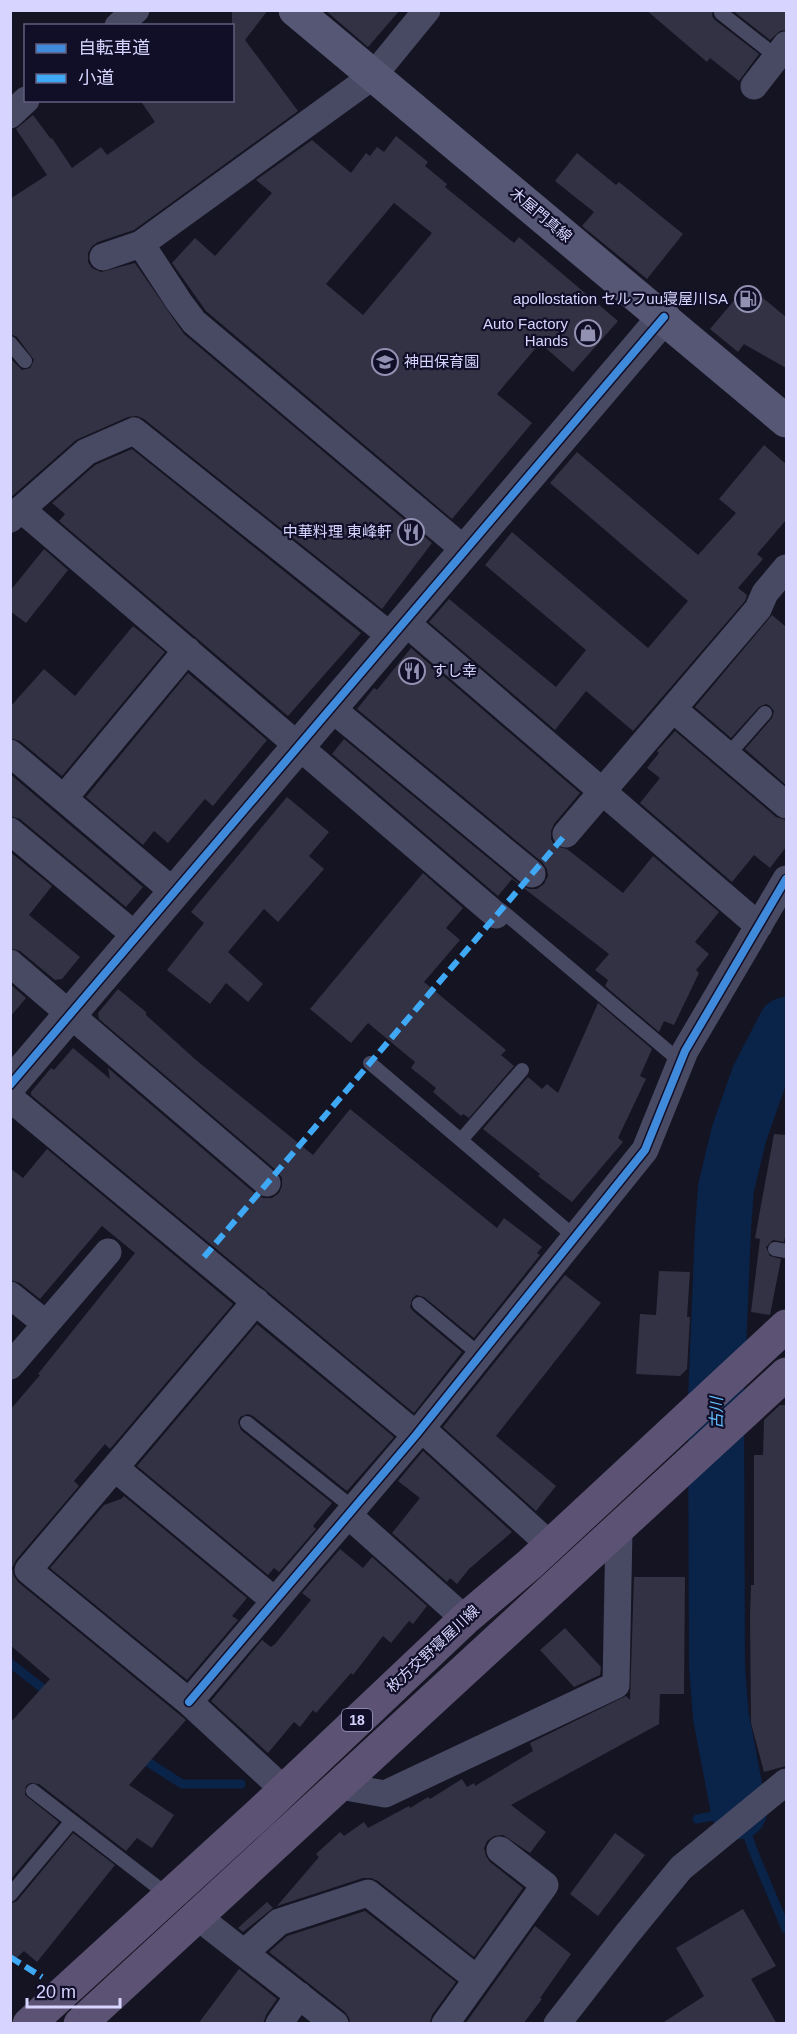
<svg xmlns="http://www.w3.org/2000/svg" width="797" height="2034" viewBox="0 0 797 2034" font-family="Helvetica,'Noto Sans JP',sans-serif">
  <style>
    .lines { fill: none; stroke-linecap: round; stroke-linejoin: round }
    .stream { stroke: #0a2348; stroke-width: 9 }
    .river { stroke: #0a2348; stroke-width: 56 }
    .building { fill: #333244; fill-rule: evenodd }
    .service { stroke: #484963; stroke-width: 14 }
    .minor { stroke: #484963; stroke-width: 27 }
    .tertiary { stroke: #484963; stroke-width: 33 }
    .secondary { stroke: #565675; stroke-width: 33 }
    .primary { stroke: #5c5374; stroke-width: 33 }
    .quiet { stroke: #3fa9f5; stroke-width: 6; stroke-dasharray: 12 6; stroke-linecap: butt }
    .cycleway-casing { stroke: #110e28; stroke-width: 11 }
    .cycleway { stroke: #408adc; stroke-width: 8 }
    .labels { text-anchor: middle; stroke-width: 4.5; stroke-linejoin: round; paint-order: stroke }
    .shield { fill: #110e28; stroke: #9c99be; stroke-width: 1.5 }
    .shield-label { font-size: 14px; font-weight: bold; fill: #d7d5ff }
    .street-label { font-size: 15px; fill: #d7d5ff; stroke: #110e28 }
    .poi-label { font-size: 15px; fill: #d7d5ff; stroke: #110e28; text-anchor: end }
    .water-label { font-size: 16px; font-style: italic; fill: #63c0ff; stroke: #110e28 }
  </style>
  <rect width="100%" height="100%" fill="#151422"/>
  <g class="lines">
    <path class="stream" d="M 10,1663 L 50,1694
      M 140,1757 L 182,1784 L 241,1784
      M 697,1819 L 739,1811 L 754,1853 L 786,1929"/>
    <path class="river" d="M 739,1811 L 721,1717 L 717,1667 L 716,1399 L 723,1229 L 726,1188 L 739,1134 L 759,1077 L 786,1025"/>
  </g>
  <path class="building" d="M 232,10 L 268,10 L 245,40 L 298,111 L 134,230 L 98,242 L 92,246 L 88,253 L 88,262 L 92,268 L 101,272 L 135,263 L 184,334 L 432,543 L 382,609 L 144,419 L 137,416 L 128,417 L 76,440 L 10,498 L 10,358 L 22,370 L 30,368 L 34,360 L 17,337 L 10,334 L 10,199 L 47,175 L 16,129 L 33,115 L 51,139 L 52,138 L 72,168 L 101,147 L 107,155 L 155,122 L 140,100 L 232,100 Z
    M 325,10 L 400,10 L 368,47 Z
    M 646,10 L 713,10 L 712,16 L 715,20 L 759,54 L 739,81 L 710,58 L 707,62 Z
    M 732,10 L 786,10 L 786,30 L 780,31 L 770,40 Z
    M 396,136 L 428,162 L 425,166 L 447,184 L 445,187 L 514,243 L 519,237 L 618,321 L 573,372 L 540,343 L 497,394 L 532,423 L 452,519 L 206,311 L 172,263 L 195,238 L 215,256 L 272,193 L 256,180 L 312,140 L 351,173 L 366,153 L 370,156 L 377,147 L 384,152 ZM 394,203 L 432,233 L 363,315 L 326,284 Z
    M 577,153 L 616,185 L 619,182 L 683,234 L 647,279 L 582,226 L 594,212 L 555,181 Z
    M 747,285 L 786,317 L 786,368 L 744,344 L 738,352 L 710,329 Z
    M 764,445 L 786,464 L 786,520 L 757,554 L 763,559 L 738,588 L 747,595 L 745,601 L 633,731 L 586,691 L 555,730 L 429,622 L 449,599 L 556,687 L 586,650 L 485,565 L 512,532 L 648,648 L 688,601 L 550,483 L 577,452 L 698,555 L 736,513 L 719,499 Z
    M 132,449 L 361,633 L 288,716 L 59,521 L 65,514 L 52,503 L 95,465 Z
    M 44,549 L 68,570 L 26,623 L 10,611 L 10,591 Z
    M 772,615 L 786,627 L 786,785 L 745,749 L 772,718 L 774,711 L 770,706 L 766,704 L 759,707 L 731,738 L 695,707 Z
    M 133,626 L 165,652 L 62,776 L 20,741 L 10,738 L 10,707 L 44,669 L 75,696 Z
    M 411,648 L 580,793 L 554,824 L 551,831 L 551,839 L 555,846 L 567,849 L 623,893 L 653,856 L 719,912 L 695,942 L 709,954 L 696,970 L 699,973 L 674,1025 L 664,1021 L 659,1032 L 605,986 L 608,980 L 595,970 L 609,954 L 512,879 L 498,896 L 332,754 L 344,739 L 522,886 L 529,889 L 537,889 L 544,884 L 548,876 L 547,869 L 542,862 L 357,709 L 374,688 L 377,690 Z
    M 188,673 L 267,740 L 213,806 L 205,799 L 168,843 L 154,831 L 143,845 L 86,797 Z
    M 675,731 L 776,817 L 786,820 L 786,847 L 770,868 L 754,855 L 732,882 L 640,803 L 660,778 L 647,768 L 659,753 L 657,751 Z
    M 10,774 L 143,887 L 126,907 L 20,819 L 10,816 Z
    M 287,797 L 329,832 L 309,856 L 324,869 L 278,922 L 264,909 L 228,952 L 263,984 L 248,1002 L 226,983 L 210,1004 L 167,970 L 204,923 L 191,912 Z
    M 10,852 L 52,886 L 29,915 L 80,957 L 62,979 L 55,980 L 20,951 L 10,948 Z
    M 423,873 L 463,908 L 446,928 L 460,940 L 424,982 L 506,1050 L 501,1055 L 514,1066 L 469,1118 L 463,1114 L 461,1116 L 433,1092 L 436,1088 L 411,1068 L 415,1062 L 368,1023 L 351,1043 L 310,1009 Z
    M 10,984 L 26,998 L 10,1017 Z
    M 118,989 L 146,1012 L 146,1015 L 196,1060 L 313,1155 L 350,1109 L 497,1228 L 504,1218 L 542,1247 L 537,1253 L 540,1255 L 474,1338 L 424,1297 L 416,1295 L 412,1299 L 410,1307 L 413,1311 L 462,1352 L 414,1413 L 31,1095 L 31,1092 L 51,1068 L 54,1070 L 73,1048 L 110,1079 L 108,1068 L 257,1195 L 264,1198 L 272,1198 L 279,1193 L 282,1186 L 282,1178 L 277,1171 L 99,1019 L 98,1013 Z
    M 598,1003 L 652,1049 L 640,1076 L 646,1079 L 618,1138 L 623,1142 L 572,1202 L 538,1176 L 540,1174 L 483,1129 L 528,1077 L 542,1089 L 547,1084 L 558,1093 Z
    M 774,1134 L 786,1135 L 786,1231 L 784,1242 L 773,1240 L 766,1247 L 770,1256 L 781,1259 L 770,1315 L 751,1312 L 760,1239 L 755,1238 Z
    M 47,1149 L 233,1304 L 110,1449 L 105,1444 L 74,1481 L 79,1486 L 16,1560 L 12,1568 L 14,1576 L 18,1582 L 186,1720 L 129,1785 L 174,1815 L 152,1848 L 137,1838 L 126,1851 L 39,1784 L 30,1783 L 26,1786 L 25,1795 L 59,1822 L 10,1880 L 10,1723 L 50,1679 L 10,1645 L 10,1410 L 40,1375 L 38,1374 L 135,1253 L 102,1226 L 40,1299 L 20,1283 L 10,1280 L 10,1168 L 23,1178 Z
    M 659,1271 L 690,1272 L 687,1317 L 690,1317 L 687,1369 L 680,1376 L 636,1374 L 640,1314 L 656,1315 Z
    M 565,1275 L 601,1303 L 496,1436 L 556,1486 L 536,1511 L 443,1427 Z
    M 257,1324 L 394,1437 L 347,1491 L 253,1416 L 248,1414 L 240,1417 L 238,1422 L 241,1430 L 332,1503 L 313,1526 L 316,1529 L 279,1572 L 274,1568 L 268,1575 L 137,1466 Z
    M 780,1405 L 786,1405 L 786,1766 L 764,1772 L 751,1723 L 750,1616 L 751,1585 L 754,1585 L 754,1455 L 763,1455 L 764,1420 Z
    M 423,1451 L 512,1532 L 469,1569 L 457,1584 L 450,1578 L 447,1582 L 392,1533 L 420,1498 L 398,1481 Z
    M 124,1496 L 247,1598 L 232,1616 L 238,1620 L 187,1680 L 50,1568 L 104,1505 L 121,1499 Z
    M 340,1549 L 363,1568 L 372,1557 L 427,1606 L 413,1624 L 409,1621 L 391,1643 L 383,1636 L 353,1675 L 351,1673 L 316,1713 L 313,1710 L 300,1727 L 294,1722 L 268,1753 L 211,1701 L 262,1640 L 271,1647 L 275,1644 L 311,1600 L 302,1593 Z
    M 634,1577 L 685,1577 L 684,1694 L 660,1694 L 659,1724 L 511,1805 L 546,1832 L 530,1853 L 503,1835 L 494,1836 L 487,1841 L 484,1848 L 486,1856 L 490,1862 L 523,1888 L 474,1957 L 378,1881 L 371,1878 L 363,1878 L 277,1906 L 319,1857 L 316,1854 L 340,1832 L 344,1836 L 364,1822 L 368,1828 L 409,1806 L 410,1808 L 428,1797 L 430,1799 L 462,1779 L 467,1787 L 474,1783 L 475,1786 L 533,1751 L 530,1743 L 626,1696 L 630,1700 Z
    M 565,1628 L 601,1667 L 600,1675 L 574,1687 L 540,1650 Z
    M 73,1833 L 115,1865 L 37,1962 L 24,1951 L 10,1964 L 10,1904 L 17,1901 Z
    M 615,1833 L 645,1855 L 598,1916 L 570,1894 Z
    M 267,1902 L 273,1908 L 243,1932 L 238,1928 Z
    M 743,1909 L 776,1966 L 751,1979 L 777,2024 L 661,2024 L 704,1996 L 676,1948 Z
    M 365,1911 L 456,1982 L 432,2015 L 429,2024 L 350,2024 L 349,2018 L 345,2012 L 269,1952 L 287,1936 Z
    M 535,1926 L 571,1954 L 540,1998 L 542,1999 L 523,2024 L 465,2024 Z
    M 239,1969 L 277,1999 L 266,2015 L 263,2024 L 198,2024 Z"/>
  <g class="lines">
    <path class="service" d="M 721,13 L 777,57
      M 10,343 L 25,361
      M 728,755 L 765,713
      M 501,910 L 681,1062
      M 370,1063 L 575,1237
      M 461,1140 L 522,1070
      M 775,1249 L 786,1251
      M 419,1304 L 480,1355
      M 247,1423 L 353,1508
      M 33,1791 L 169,1896
      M 10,1895 L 72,1821"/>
    <path class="minor" d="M 118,26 L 136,10
      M 754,86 L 786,45
      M 10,115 L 26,100
      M 141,244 L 179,302 L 194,322 L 466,551
      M 103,257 L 141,244 L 373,76 L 427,10
      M 21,509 L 496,915
      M 10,519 L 86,452 L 134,431 L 392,637
      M 405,622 L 759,926
      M 331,708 L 532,874
      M 673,709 L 786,805
      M 10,753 L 174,892
      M 64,798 L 187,650
      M 10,831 L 136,936
      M 566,834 L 758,609 L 765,593 L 786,568
      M 10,963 L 267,1183
      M 10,1098 L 416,1435
      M 10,1295 L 46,1324
      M 256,1301 L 28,1570 L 189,1702 L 283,1789
      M 10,1366 L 108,1252
      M 421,1428 L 549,1544
      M 115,1468 L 275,1601
      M 348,1515 L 465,1619
      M 189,1702 L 416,1435 L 645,1150 L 685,1051 L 786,879
      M 340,1786 L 385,1794 L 616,1685 L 619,1529
      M 198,1917 L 335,2024
      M 244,1953 L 279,1922 L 368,1893 L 477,1979
      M 279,2024 L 299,1995
      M 445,2024 L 545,1885 L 500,1850
      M 557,2024 L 627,1934 L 681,1868 L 786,1782"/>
    <path class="tertiary" d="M 10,1085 L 664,317"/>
    <path class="secondary" d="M 295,10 L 786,421"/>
    <path class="primary" d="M 29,2024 L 260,1813 L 465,1619 L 530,1564 L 786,1326
      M 80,2024 L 786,1374"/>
    <path class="quiet" d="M 204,1257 L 566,834
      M 10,1957 L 42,1977"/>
    <defs>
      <path id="cycleway" d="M 10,1085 L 664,317
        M 189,1702 L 416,1435 L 645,1150 L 685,1051 L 786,879"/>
    </defs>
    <use href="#cycleway" class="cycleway-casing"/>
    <use href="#cycleway" class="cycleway"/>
  </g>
  <defs>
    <symbol id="fuel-ring" viewBox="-11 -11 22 22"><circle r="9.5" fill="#110e28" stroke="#9391b2" stroke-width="1.5"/><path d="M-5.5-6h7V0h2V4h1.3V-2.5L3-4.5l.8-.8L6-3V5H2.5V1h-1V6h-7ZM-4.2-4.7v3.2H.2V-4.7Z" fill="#9391b2"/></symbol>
    <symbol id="shop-ring" viewBox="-11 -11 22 22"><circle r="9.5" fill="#110e28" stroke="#9391b2" stroke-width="1.5"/><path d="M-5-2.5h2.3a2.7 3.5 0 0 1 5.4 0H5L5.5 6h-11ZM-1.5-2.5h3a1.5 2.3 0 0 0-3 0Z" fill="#9391b2"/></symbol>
    <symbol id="school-ring" viewBox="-11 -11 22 22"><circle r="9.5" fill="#110e28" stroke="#9391b2" stroke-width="1.5"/><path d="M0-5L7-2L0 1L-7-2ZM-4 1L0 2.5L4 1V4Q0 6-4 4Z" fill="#9391b2"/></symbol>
    <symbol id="restaurant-ring" viewBox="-11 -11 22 22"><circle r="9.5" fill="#110e28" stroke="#9391b2" stroke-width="1.5"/><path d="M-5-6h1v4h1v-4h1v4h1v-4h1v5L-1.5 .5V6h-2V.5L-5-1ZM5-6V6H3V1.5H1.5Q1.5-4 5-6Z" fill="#9391b2"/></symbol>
  </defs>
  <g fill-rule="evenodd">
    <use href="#fuel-ring" x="733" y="284" width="30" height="30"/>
    <use href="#shop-ring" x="573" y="318" width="30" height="30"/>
    <use href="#school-ring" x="370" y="347" width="30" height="30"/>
    <use href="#restaurant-ring" x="396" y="517" width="30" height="30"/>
    <use href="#restaurant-ring" x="397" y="656" width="30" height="30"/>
  </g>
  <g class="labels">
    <rect class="shield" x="342" y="1709" width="30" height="22" rx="4.5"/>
    <g class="shield-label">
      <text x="357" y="1725">18</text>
    </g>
    <g class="street-label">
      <text transform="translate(541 215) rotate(40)" y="5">木屋門真線</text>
      <text transform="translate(433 1649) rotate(-43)" y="5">枚方交野寝屋川線</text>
    </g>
    <g class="poi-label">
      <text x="728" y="304">apollostation セルフuu寝屋川SA</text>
      <text x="568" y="329">Auto Factory<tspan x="568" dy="17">Hands</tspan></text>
      <text x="404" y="367" text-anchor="start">神田保育園</text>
      <text x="392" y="537">中華料理 東峰軒</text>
      <text x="432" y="676" text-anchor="start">すし幸</text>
    </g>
    <g class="water-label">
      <text transform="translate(716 1413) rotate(-90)" y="6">古川</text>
    </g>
  </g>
  <rect width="797" height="2034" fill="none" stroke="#d7d5ff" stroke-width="24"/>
  <rect x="24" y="24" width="210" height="78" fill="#110e28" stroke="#605e7e" stroke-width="1.5"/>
  <rect x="36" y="44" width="30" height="9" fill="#408adc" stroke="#605e7e" stroke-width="1.5"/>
  <text x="78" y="54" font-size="18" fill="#d7d5ff">自転車道</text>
  <rect x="36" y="74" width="30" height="9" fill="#3fa9f5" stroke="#605e7e" stroke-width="1.5"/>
  <text x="78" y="84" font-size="18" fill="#d7d5ff">小道</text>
  <path d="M27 1998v9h93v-9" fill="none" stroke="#d7d5ff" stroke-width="3"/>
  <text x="36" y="1998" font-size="18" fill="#d7d5ff" stroke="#110e28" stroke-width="4.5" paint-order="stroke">20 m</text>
</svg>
